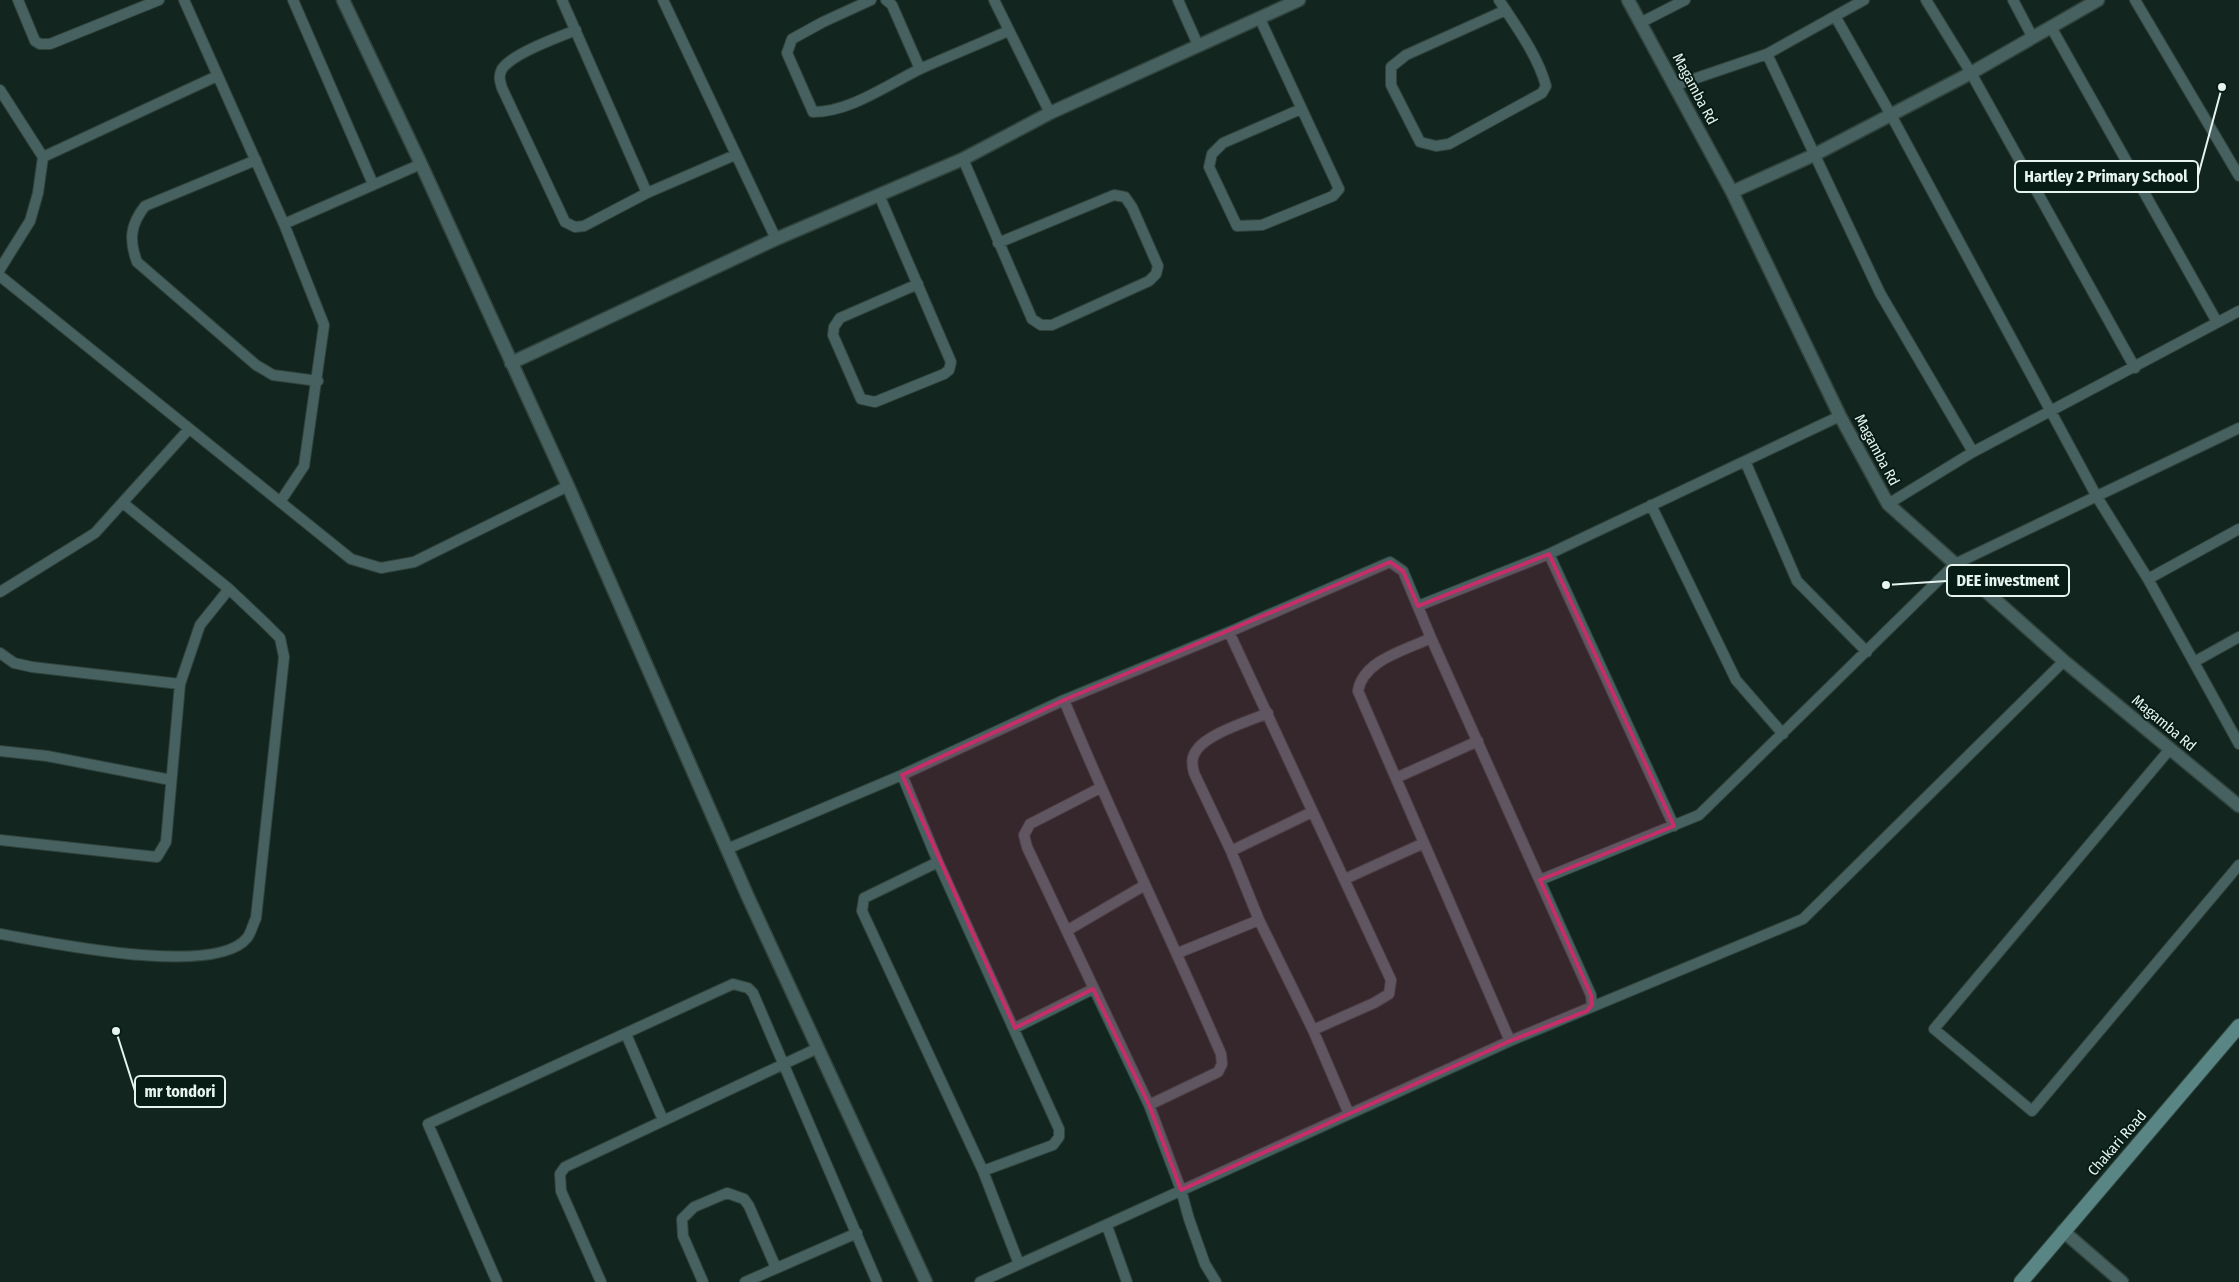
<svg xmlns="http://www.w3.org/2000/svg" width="2239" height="1282" viewBox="0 0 2239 1282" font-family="'Fira Sans Condensed',sans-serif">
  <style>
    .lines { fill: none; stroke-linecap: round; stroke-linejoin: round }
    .minor-casing { stroke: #30433c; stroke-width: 12 }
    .tertiary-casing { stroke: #30433c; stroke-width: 15 }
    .secondary-casing { stroke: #30433c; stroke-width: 16 }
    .minor { stroke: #466160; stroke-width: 10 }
    .tertiary { stroke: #466160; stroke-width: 12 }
    .secondary { stroke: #598684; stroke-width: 14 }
    .marked { fill: #c62e6a; fill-opacity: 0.2; stroke: #c62e6a; stroke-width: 4; stroke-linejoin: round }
    .labels { text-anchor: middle; stroke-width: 4; stroke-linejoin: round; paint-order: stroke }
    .street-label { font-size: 15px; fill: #e6f3ee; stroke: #081c16 }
    .leader { fill: none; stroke: #e6f3ee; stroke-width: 2 }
    .callout-dot { fill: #e6f3ee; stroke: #081c16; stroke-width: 2 }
    .callout { fill: #081c16; stroke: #e6f3ee; stroke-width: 2 }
    .callout-label { font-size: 16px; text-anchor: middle; font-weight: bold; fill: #e6f3ee }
  </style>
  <rect width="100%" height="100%" fill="#12261f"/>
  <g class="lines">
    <defs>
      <path id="minor" d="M 18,0 L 35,41 L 40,44 L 50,44 L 159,0
        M 184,0 L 284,224 L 324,325 L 304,466 L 280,502
        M 293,0 L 373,184
        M 562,0 L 647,193
        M 663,0 L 776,239
        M 871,0 L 823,22 L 792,39 L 787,53 L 813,112 C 850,112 887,85 920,69 C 949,56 979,44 1008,31
        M 886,0 L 892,5 L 920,69
        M 994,0 L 1050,113
        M 1178,0 L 1198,45
        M 1499,0 C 1516,26 1538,56 1546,86 L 1542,93 L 1449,144 L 1436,146 L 1420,142 L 1391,85 L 1391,67 L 1406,55 L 1506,10
        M 1926,0 L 1971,73 L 2135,368
        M 2013,0 L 2033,38
        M 2135,0 L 2239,176
        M 1835,16 L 1891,115 L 2097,497 L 2148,579 L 2239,744
        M 1260,19 L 1339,189 L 1333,196 L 1262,225 L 1237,226 L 1209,167 L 1212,154 L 1223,143 L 1301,109
        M 1640,23 L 1685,0
        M 2051,27 L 2217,322
        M 576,30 C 557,38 513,53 502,69 C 498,76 500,81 502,88 L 565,222 L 575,227 L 584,226 L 647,193 L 735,155
        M 1767,54 L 1880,293 L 1973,452
        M 1676,85 L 1767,54 L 1864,0
        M 0,90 L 43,157 L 38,193 L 30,221 L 0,269
        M 43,157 L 217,76
        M 963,159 L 1032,319 L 1041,325 L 1052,325 L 1149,281 L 1156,274 L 1158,266 L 1132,207 L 1125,197 L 1114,195 L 998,243
        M 256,160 L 145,206 C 130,225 129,240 137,262 L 256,365 L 273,375 L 318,381
        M 879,195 L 951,362 L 949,370 L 944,374 L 875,402 L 861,399 L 833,335 L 834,327 L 840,318 L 918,284
        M 284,224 L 421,164
        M 0,276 L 351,559 L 381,568 L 414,562 L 568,486
        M 1745,461 L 1797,581 L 1867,652
        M 1888,504 L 1973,452 L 2239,311
        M 1651,505 L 1736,680 L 1783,734
        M 1549,554 L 1674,826
        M 2148,579 L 2239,529
        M 0,592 L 95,533 L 189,429
        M 1418,606 L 1549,554 L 1840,416
        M 1229,632 L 1391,980 L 1389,994 L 1374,1003 L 1313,1030
        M 1431,638 C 1406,650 1363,660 1358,691 L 1510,1041
        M 0,653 L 14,663 L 32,667 L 180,684
        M 2194,662 L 2239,637
        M 1064,700 C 1113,820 1170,935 1221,1054 L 1222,1064 L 1218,1072 L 1149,1105
        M 1268,713 C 1249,721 1206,734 1196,751 C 1191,758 1192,765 1194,773 L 1231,851 L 1259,920 L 1313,1030 L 1349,1114
        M 2170,749 L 1934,1029 L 2032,1111 L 2239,865
        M 0,751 L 47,756 L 171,780
        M 902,775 L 938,862 L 1059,1129 L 1059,1137 L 1053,1145 L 983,1171
        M 1396,778 L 1478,741
        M 1100,788 L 1030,824 L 1024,835 L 1027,847 L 1149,1105 L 1181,1190 L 1189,1219 L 1205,1264 L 1216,1282
        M 0,840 L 157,857 L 166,842 L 180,684 L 200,625 L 229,589
        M 727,849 L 902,775 L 1064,700 L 1229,632 L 1390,562 L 1403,571 L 1431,638 L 1591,995 L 1592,1005
        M 1231,851 L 1312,812
        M 938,862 L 864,898 L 862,911 L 983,1171 L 1019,1264
        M 1345,879 L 1424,843
        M 1540,880 L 1699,815 L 1955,564 L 2239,428
        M 1068,930 L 1145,885
        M 0,934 C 47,942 215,978 247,938 C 251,933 253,924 256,918 L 284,657 L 280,638 L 265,623 L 229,589 L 123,503
        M 1178,953 L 1259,920
        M 1015,1028 L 1093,989
        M 626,1034 L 663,1120
        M 1107,1226 L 1127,1282
        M 497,1282 L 428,1124 L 733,984 L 748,988 L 753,993 L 877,1282
        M 601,1282 L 561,1191 L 560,1174 L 565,1167 L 818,1048
        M 703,1282 L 683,1236 L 682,1219 L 694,1207 L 727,1193 L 744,1199 L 749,1206 L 776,1268
        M 745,1282 L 857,1233
        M 980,1282 L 1510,1041 L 1803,919 L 2064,661"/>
      <path id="tertiary" d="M 343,0 L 421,164 L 568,486 L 748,897 L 926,1282
        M 1628,0 L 1732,192 L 1840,416 L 1888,504 L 2064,661 L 2239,806
        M 1732,192 L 1814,155 L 1971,73 L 2098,0
        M 511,363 L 776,239 L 963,159 L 1050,113 L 1299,0
        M 2063,1231 L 2122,1282"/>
      <path id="secondary" d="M 2021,1282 L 2239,1026"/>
    </defs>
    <use href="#minor" class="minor-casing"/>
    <use href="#tertiary" class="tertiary-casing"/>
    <use href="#secondary" class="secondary-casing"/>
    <use href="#minor" class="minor"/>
    <use href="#tertiary" class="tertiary"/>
    <use href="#secondary" class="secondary"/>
  </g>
  <path class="marked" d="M 1549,554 L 1674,826 L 1540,880 L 1591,995 L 1592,1005 L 1587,1011 L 1510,1041 L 1181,1190 L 1149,1105 L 1093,989 L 1015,1028 L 902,775 L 1064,700 L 1390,562 L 1403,571 L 1418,606 Z"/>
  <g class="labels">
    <g class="street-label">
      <text transform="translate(1695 89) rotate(62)" y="5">Magamba Rd</text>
      <text transform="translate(1877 450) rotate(62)" y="5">Magamba Rd</text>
      <text transform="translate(2164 723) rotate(40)" y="5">Magamba Rd</text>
      <text transform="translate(2117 1143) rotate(-49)" y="5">Chakari Road</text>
    </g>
  </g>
  <path class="leader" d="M2222 87L2198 176M1886 585L1947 581M116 1031L135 1091"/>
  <g class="callout-dot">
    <circle cx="2222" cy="87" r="5"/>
    <circle cx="1886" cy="585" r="5"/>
    <circle cx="116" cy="1031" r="5"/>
  </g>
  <g class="callout">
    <rect x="2015" y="161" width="183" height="31" rx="5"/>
    <rect x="1947" y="565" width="122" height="31" rx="5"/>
    <rect x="135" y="1076" width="90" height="31" rx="5"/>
  </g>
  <g class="callout-label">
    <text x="2106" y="182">Hartley 2 Primary School</text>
    <text x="2008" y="586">DEE investment</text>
    <text x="180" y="1097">mr tondori</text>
  </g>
</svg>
